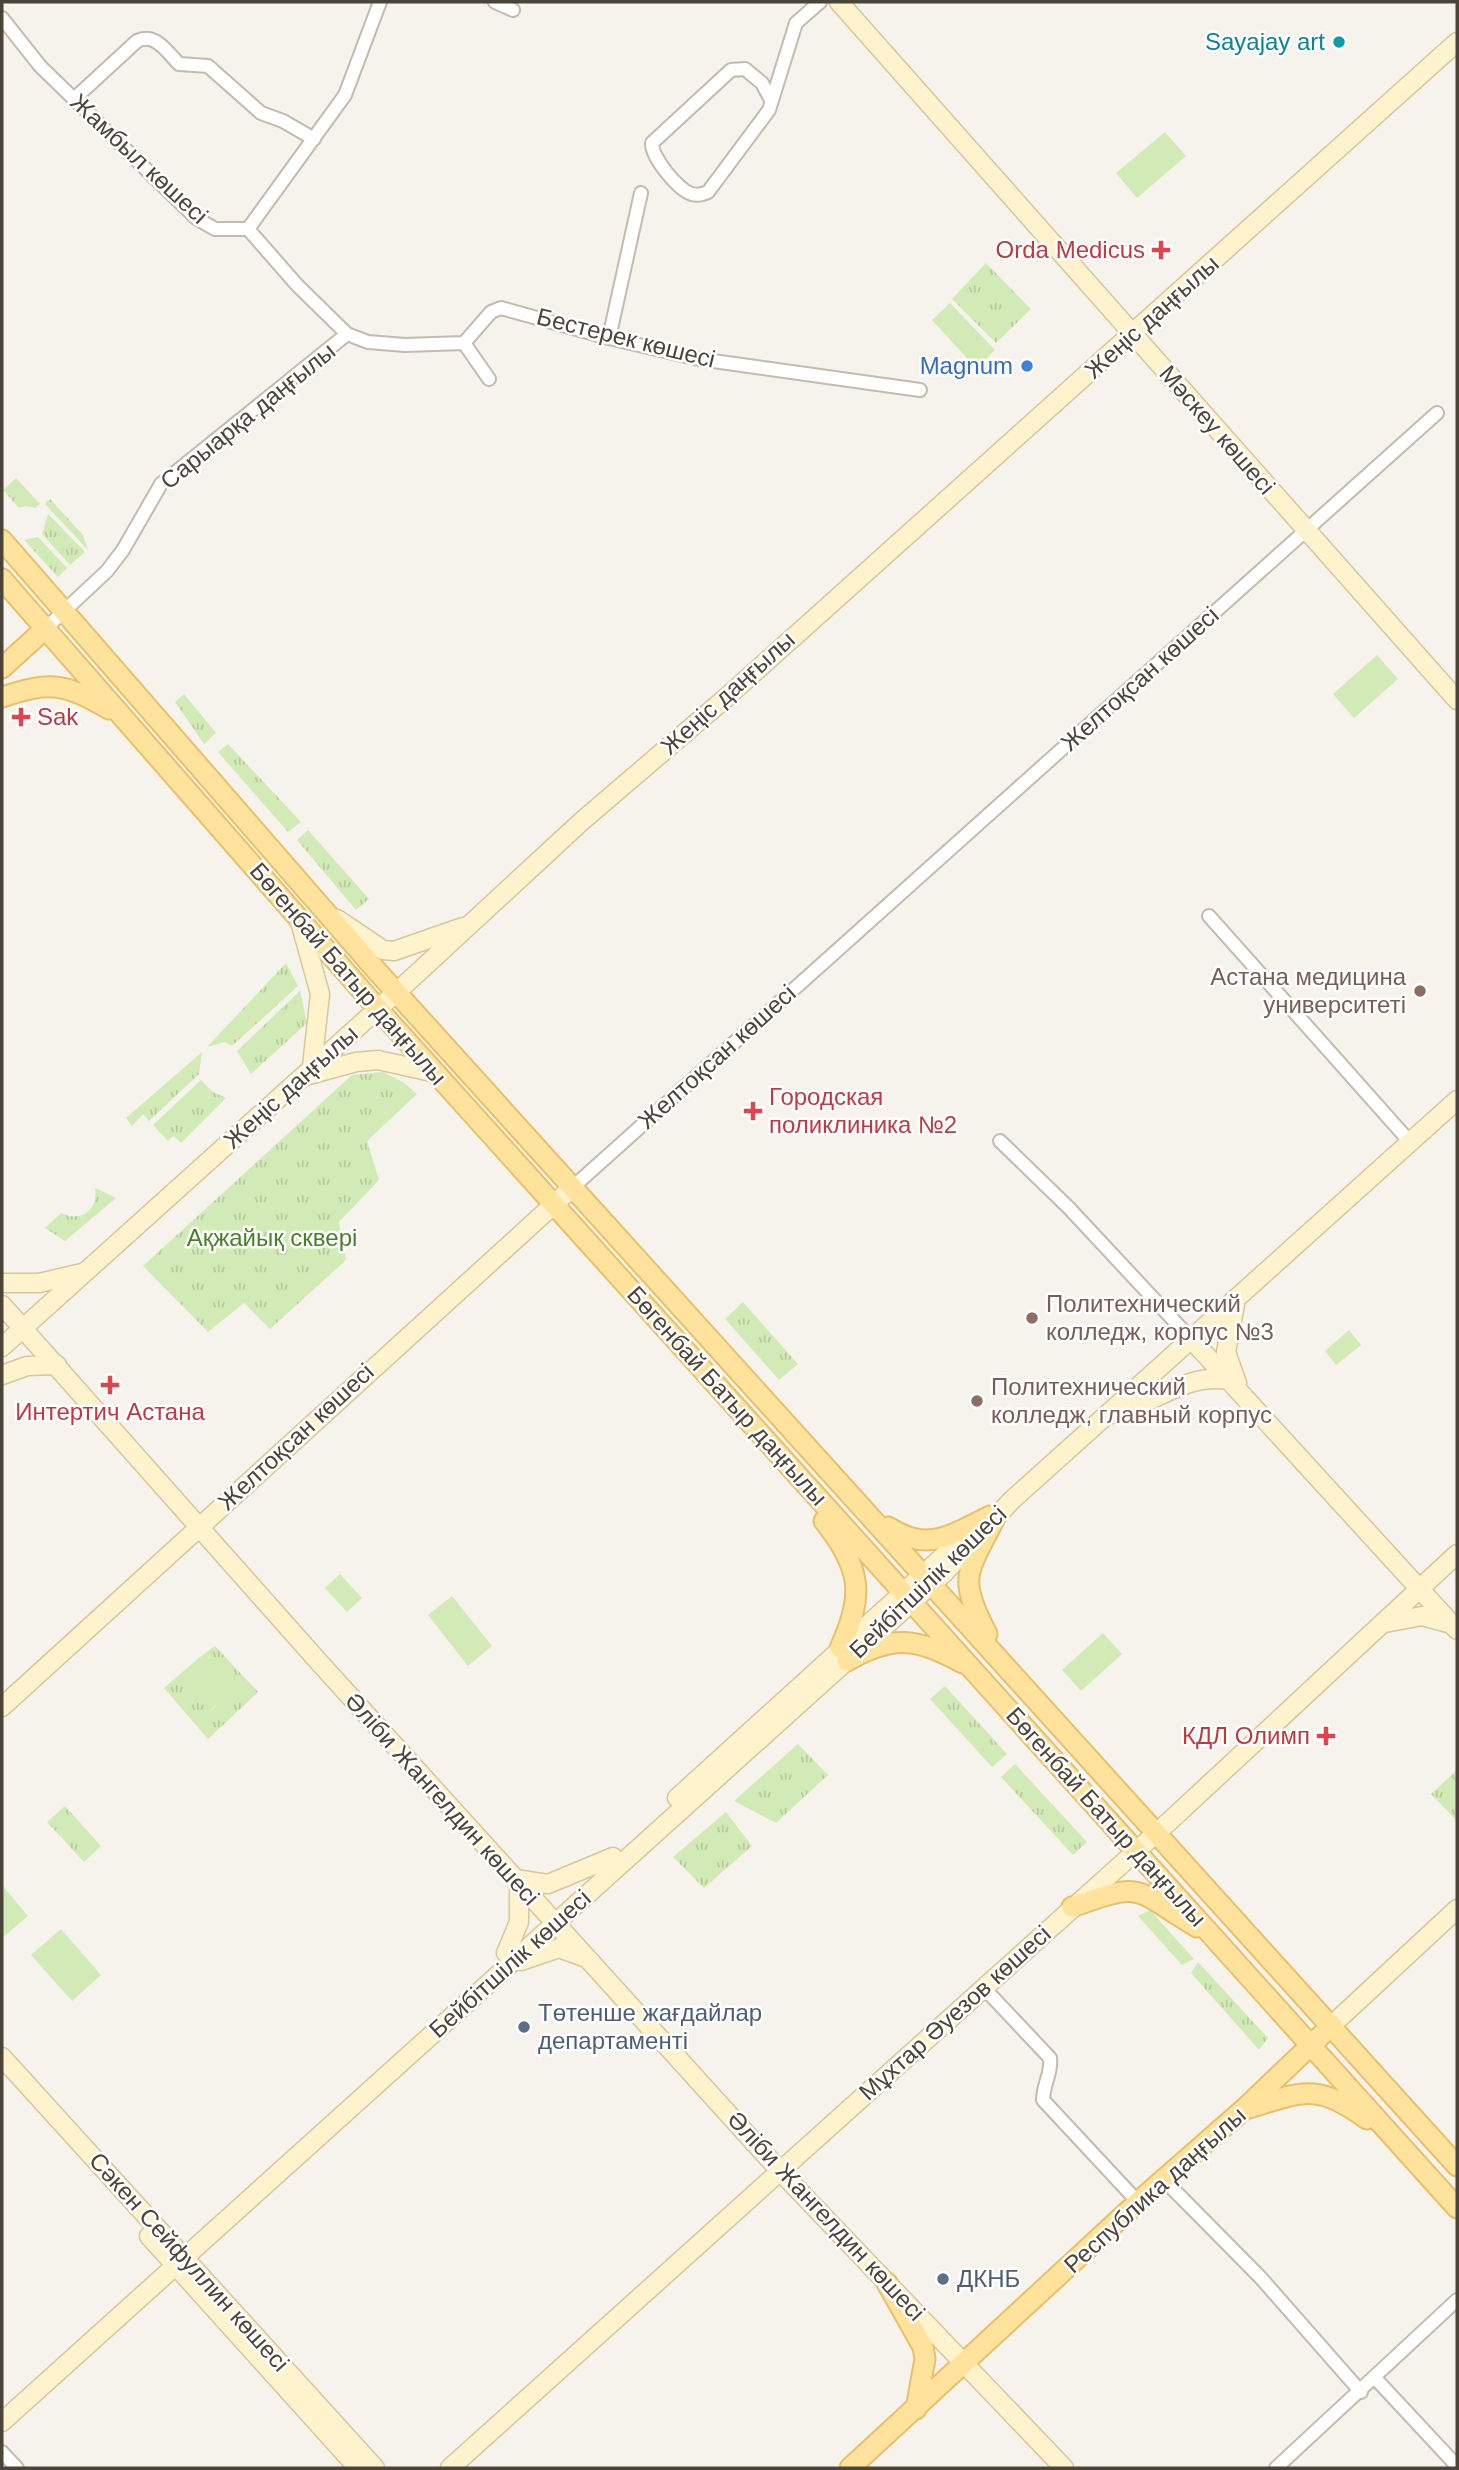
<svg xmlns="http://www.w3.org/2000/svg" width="1459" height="2470" viewBox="0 0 1459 2470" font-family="Helvetica,sans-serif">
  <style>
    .grass { fill: url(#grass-tufts) }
    .pitch { fill: #d2eab5 }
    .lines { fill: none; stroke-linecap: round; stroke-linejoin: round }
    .street-casing { stroke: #c2bbae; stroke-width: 16 }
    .secondary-casing { stroke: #d6c79b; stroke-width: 21 }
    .primary-casing { stroke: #e6c16a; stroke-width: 23 }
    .street { stroke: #fff; stroke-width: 12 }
    .secondary { stroke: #fff3cd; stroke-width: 18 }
    .primary { stroke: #ffe39c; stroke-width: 19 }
    .culture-dot { fill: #0f9aa8; stroke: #fff; stroke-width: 2.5 }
    .health-dot { fill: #e0444e; stroke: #fff; stroke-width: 2.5 }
    .shop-dot { fill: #3f7fe0; stroke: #fff; stroke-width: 2.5 }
    .education-dot { fill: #8d6e63; stroke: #fff; stroke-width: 2.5 }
    .service-dot { fill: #5c6f8a; stroke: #fff; stroke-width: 2.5 }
    .labels { text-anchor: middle; stroke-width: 5; stroke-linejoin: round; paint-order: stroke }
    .culture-label { font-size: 24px; fill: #0d838f; stroke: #fff; text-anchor: end }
    .street-label { font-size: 24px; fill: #4b4439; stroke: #fff }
    .health-label { font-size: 24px; fill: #be3a42; stroke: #fff; text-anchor: end }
    .shop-label { font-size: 24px; fill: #366cbe; stroke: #fff; text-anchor: end }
    .education-label { font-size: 24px; fill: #785e54; stroke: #fff; text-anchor: start }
    .park-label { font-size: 24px; fill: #4a7f2a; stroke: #fff }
    .service-label { font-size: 24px; fill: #4e5e75; stroke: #fff; text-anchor: start }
  </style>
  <defs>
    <pattern id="grass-tufts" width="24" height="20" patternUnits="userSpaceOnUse" patternTransform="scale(1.75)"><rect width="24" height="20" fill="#d2eab5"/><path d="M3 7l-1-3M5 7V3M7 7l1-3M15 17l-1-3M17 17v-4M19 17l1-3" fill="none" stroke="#b6ca9c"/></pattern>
  </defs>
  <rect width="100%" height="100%" fill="#f6f3ec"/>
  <path class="grass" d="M 986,263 L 1031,309 L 996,343 L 952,299 Z
    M 16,478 L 40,504 L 35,508 L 25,506 L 19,508 L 3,490 Z
    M 50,499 L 83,535 L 88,550 L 45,504 Z
    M 48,514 L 85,552 L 70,565 L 42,534 Z
    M 38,537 L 67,568 L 58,577 L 24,540 Z
    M 184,694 L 216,733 L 204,744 L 175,702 Z
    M 228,744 L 301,822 L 288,832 L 218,752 Z
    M 308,830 L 369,899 L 356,910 L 297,840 Z
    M 286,963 L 298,986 L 232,1046 L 225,1042 L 207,1047 Z
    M 300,991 L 307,1023 L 251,1074 L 237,1051 Z
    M 202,1052 L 199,1074 L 149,1121 L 143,1114 L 132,1126 L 126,1118 Z
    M 383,1072 L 403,1082 L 417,1094 L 367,1141 L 379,1180 L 339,1222 L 346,1260 L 270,1329 L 244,1303 L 208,1332 L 143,1266 L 352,1075 Z
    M 201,1080 L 213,1092 L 226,1098 L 181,1143 L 173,1136 L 168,1141 L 153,1125 Z
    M 95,1188 L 116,1198 L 65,1241 L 45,1228 L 61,1213 C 80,1223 99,1210 95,1188 Z
    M 743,1302 L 798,1364 L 779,1380 L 725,1319 Z
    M 215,1646 L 258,1692 L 208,1739 L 164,1688 L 179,1675 L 210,1711 L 231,1692 L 200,1657 Z
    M 945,1686 L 1007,1754 L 992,1767 L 930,1699 Z
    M 798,1744 L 828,1775 L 776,1823 L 734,1801 Z
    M 1015,1764 L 1087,1842 L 1073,1855 L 1001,1777 Z
    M 1457,1770 L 1457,1821 L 1431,1794 Z
    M 65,1806 L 101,1846 L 84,1862 L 47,1822 Z
    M 726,1812 L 752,1846 L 704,1888 L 673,1857 Z
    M 1150,1910 L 1194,1959 L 1182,1965 L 1138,1916 Z
    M 1198,1962 L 1268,2038 L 1259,2050 L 1191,1973 Z"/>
  <path class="pitch" d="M 1165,132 L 1186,156 L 1137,198 L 1116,173 Z
    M 950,303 L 995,350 L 976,368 L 932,320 Z
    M 1377,655 L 1398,679 L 1354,718 L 1333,694 Z
    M 1349,1330 L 1361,1345 L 1336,1365 L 1325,1351 Z
    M 340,1574 L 362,1598 L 347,1612 L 325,1588 Z
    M 452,1596 L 492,1646 L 468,1666 L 428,1615 Z
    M 1103,1633 L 1122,1654 L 1081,1691 L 1062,1670 Z
    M 200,1657 L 232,1692 L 209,1711 L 179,1675 Z
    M 2,1885 L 28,1916 L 2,1938 Z
    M 61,1929 L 101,1975 L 72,2001 L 31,1955 Z"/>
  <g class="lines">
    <defs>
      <path id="street" d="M 495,2 L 513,10
        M 2,18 L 40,66 L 196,218 L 215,229 L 248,229 L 297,285 L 347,334 L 368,342 L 405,345 L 464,343 L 491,312 L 501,308 L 609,338 L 699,359 L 920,390
        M 74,99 L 137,41 C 155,32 167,52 179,64 L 208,66 L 261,113 L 283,121 L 314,139
        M 771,100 L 762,83 L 745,69 L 731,70 L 652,143 C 651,157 679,191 692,194 C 698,196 703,194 708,192 L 769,110 L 796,23 L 820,2
        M 248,229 L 345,95 L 380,2
        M 609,338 L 641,193
        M 464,343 L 489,379
        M 46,628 L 107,571 L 123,550 L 161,484 L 347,334
        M 1209,916 L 1410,1142
        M 1000,1141 L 1069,1208 L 1192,1340
        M 573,1187 L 1437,413
        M 983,1987 L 1050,2058 C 1052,2074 1043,2084 1043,2100 L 1138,2202
        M 1163,2179 L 1260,2277 L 1361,2392
        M 1375,2378 L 1457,2466
        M 2,2452 L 17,2468
        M 1276,2468 L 1457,2300"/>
      <path id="secondary" d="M 839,2 L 1457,700
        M 299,918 L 320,994 L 312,1066
        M 337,919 L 383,950 L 394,951 L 463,927
        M 305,1076 L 356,1062 L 378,1060 L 436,1073
        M 2,1283 L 39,1283 L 82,1273
        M 1236,1299 L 1226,1352 L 1237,1383
        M 2,1305 L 318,1661 L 780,2171 L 1064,2468
        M 1192,1340 L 1457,1630
        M 2,1347 L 411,979 L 582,821 L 728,696 L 1457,42
        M 2,1375 L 27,1366 L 57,1365
        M 1107,1415 C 1150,1408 1184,1372 1228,1380
        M 1385,1623 L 1422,1616 L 1452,1624
        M 2,1707 L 573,1187
        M 677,1798 L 970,1532
        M 515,1879 L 548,1884 L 613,1857
        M 506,1953 L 519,1922 L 519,1883
        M 521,1961 L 559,1948 L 584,1957
        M 1332,2025 L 1457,1909
        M 2,2057 L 375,2468
        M 149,2236 L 358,2468
        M 2,2422 L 944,1573 L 1012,1500 L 1457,1100
        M 450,2468 L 1173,1818 L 1457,1554"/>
      <path id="primary" d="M 2,540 L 376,970 L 1457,2166
        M 2,579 L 378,1009 L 1457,2208
        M 2,668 L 46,628
        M 2,697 C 51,681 64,683 109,709
        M 824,1521 C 861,1568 865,1594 840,1648
        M 888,1527 C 928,1553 951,1535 990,1516
        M 987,1634 C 958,1577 966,1575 994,1520
        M 847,1661 C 894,1634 916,1638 963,1663
        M 1072,1907 C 1147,1880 1132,1889 1197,1927
        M 1249,2108 C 1305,2091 1316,2083 1367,2119
        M 887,2283 L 923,2347 L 925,2359 L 916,2409
        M 850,2468 L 1138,2202 L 1244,2109 L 1332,2025"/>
    </defs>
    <use href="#street" class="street-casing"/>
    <use href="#secondary" class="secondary-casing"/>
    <use href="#primary" class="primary-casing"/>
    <use href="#street" class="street"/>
    <use href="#secondary" class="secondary"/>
    <use href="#primary" class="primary"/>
  </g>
  <circle class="culture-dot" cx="1339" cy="42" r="7"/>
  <g class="health-dot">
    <path d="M1157.5 239.5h7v7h7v7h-7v7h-7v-7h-7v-7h7z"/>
    <path d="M17.5 706.5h7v7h7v7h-7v7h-7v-7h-7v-7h7z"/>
    <path d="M749.5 1100.5h7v7h7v7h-7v7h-7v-7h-7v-7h7z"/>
    <path d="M106.5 1374.5h7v7h7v7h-7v7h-7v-7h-7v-7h7z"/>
    <path d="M1322.5 1725.5h7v7h7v7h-7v7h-7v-7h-7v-7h7z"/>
  </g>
  <circle class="shop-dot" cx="1027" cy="366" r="7"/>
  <g class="education-dot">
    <circle cx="1420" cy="991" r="7"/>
    <circle cx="1032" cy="1318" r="7"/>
    <circle cx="977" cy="1401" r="7"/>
  </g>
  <g class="service-dot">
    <circle cx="524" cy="2027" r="7"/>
    <circle cx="943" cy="2279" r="7"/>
  </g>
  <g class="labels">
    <g class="culture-label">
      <text x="1325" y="50">Sayajay аrt</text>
    </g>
    <g class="street-label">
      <text transform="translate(139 159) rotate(43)" y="8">Жамбыл көшесі</text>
      <text transform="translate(1152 317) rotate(-42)" y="8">Жеңіс даңғылы</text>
      <text transform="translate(626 338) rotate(14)" y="8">Бестерек көшесі</text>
      <text transform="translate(248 416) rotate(-39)" y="8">Сарыарқа даңғылы</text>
      <text transform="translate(1217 430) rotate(49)" y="8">Мәскеу көшесі</text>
      <text transform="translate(1140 679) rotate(-42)" y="8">Желтоқсан көшесі</text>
      <text transform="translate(728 693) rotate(-42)" y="8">Жеңіс даңғылы</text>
      <text transform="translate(348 974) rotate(49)" y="8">Бөгенбай Батыр даңғылы</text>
      <text transform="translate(717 1057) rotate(-42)" y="8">Желтоқсан көшесі</text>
      <text transform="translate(291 1087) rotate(-42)" y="8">Жеңіс даңғылы</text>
      <text transform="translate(727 1396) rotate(48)" y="8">Бөгенбай Батыр даңғылы</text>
      <text transform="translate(296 1437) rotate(-43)" y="8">Желтоқсан көшесі</text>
      <text transform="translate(928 1582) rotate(-44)" y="8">Бейбітшілік көшесі</text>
      <text transform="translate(442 1799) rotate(48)" y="8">Әліби Жангелдин көшесі</text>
      <text transform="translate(1106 1817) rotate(48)" y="8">Бөгенбай Батыр даңғылы</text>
      <text transform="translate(510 1964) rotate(-42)" y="8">Бейбітшілік көшесі</text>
      <text transform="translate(955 2013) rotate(-42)" y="8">Мұхтар Әуезов көшесі</text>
      <text transform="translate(1155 2190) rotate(-42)" y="8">Республика даңғылы</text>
      <text transform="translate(826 2216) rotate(47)" y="8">Әліби Жангелдин көшесі</text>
      <text transform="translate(189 2262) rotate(48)" y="8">Сәкен Сейфуллин көшесі</text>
    </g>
    <g class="health-label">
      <text x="1145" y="258">Orda Medicus</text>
      <text x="37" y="725" text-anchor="start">Sak</text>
      <text x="769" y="1105" text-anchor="start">Городская<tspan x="769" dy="28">поликлиника №2</tspan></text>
      <text x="110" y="1420" text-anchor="middle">Интертич Астана</text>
      <text x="1310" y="1744">КДЛ Олимп</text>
    </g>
    <g class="shop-label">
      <text x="1013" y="374">Magnum</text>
    </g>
    <g class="education-label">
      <text x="1406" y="985" text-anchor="end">Астана медицина<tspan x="1406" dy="28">университеті</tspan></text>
      <text x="1046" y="1312">Политехнический<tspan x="1046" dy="28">колледж, корпус №3</tspan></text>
      <text x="991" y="1395">Политехнический<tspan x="991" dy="28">колледж, главный корпус</tspan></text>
    </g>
    <g class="park-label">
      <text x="272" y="1246">Ақжайық сквері</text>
    </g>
    <g class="service-label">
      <text x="538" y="2021">Төтенше жағдайлар<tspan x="538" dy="28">департаменті</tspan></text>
      <text x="957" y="2287">ДКНБ</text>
    </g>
  </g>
  <rect width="1459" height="2470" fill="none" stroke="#4b4439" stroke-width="7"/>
</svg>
